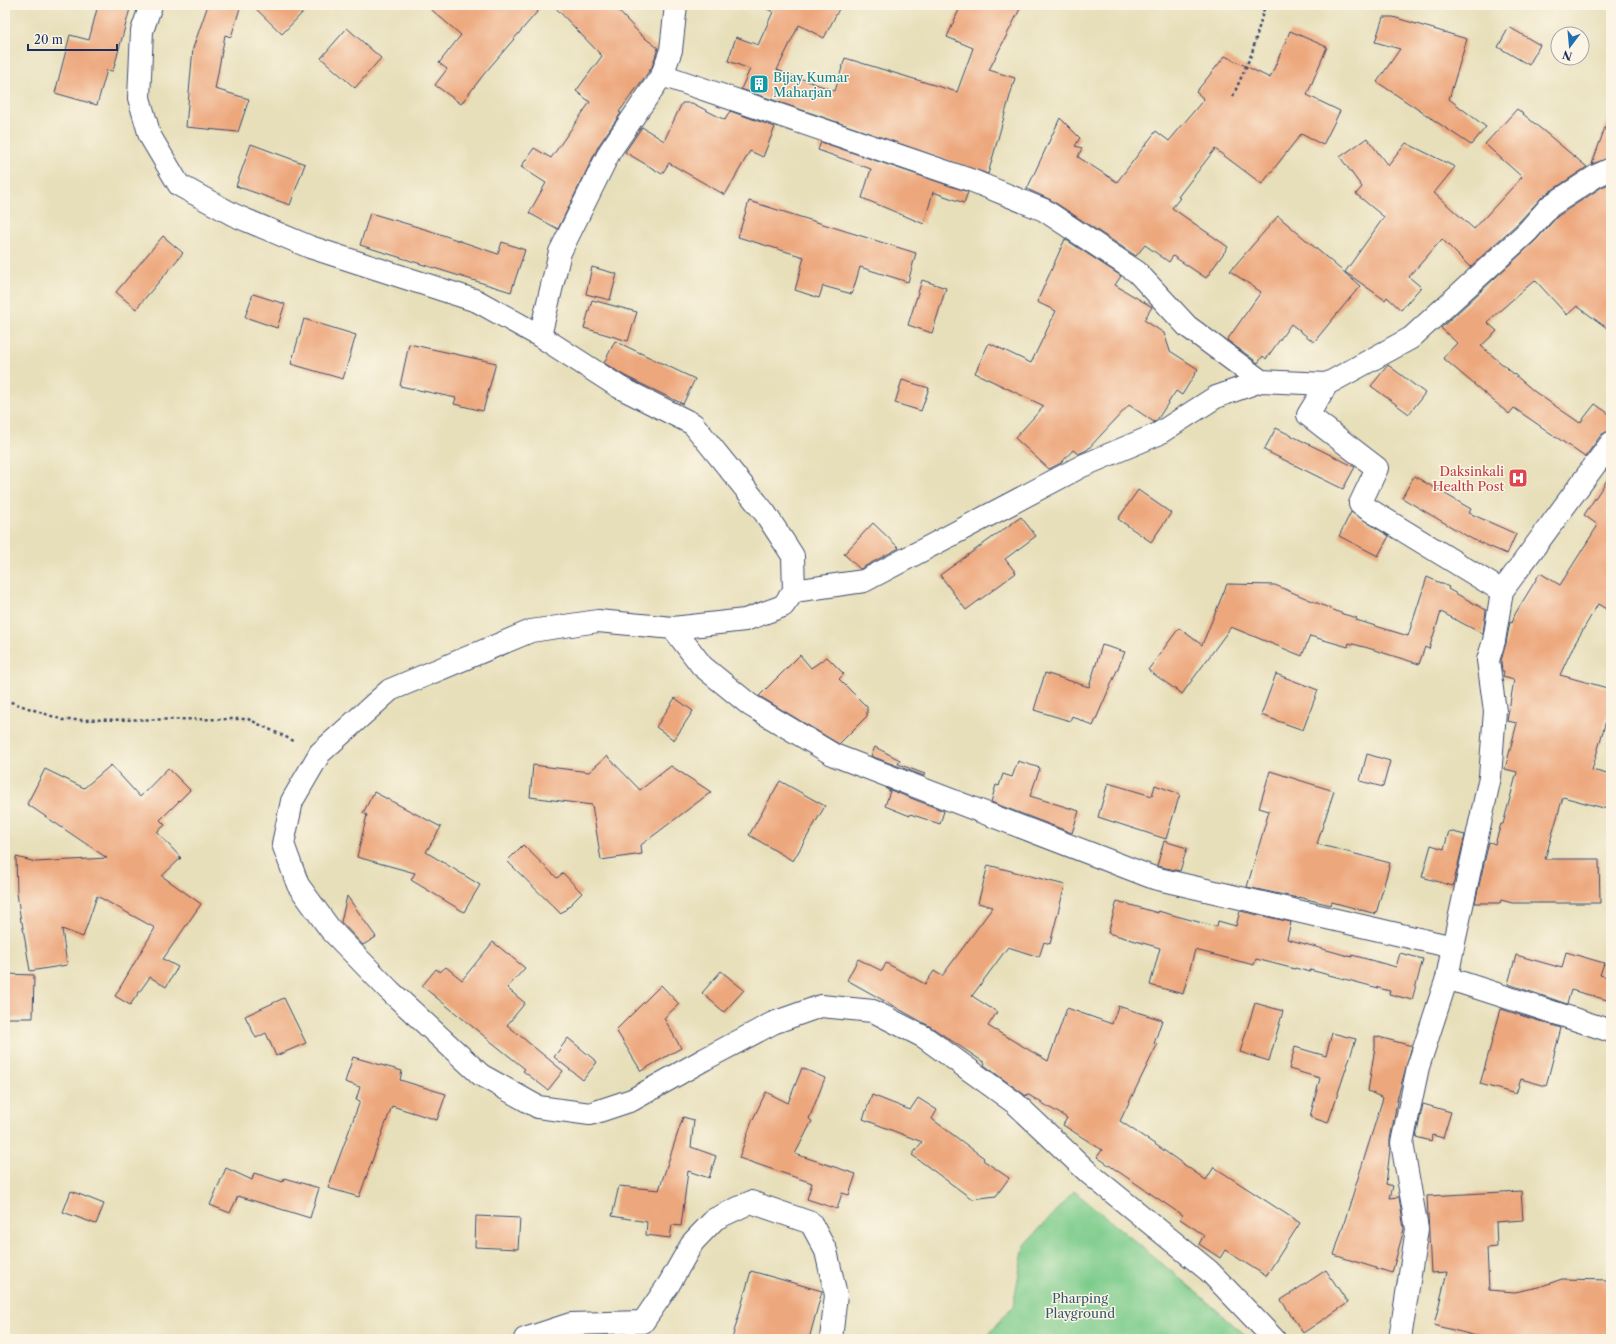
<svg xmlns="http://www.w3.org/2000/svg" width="1616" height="1344" viewBox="0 0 1616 1344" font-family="'Libre Caslon Text',serif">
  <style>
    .green { fill: #7dcc8c; stroke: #4c7e75 }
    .building { fill: #eda77d }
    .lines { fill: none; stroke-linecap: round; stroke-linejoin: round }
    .minor-casing { stroke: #3a496c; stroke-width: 24 }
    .major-casing { stroke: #3a496c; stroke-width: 24 }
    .path { stroke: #3a496c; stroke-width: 2.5; stroke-dasharray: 3 3; stroke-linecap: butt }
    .minor { stroke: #fff; stroke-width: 22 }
    .major { stroke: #fff; stroke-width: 22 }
    .labels { text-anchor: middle; stroke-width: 3; stroke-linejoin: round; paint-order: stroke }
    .culture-label { font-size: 13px; fill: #0d838f; stroke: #fcf5e5; text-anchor: start }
    .health-label { font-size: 13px; fill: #be3a42; stroke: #fcf5e5; text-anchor: end }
    .park-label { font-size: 13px; fill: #34566a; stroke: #fcf5e5 }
  </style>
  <rect width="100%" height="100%" fill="#fcf5e5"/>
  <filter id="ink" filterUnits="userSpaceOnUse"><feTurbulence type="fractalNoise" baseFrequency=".025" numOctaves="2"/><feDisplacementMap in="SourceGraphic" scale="8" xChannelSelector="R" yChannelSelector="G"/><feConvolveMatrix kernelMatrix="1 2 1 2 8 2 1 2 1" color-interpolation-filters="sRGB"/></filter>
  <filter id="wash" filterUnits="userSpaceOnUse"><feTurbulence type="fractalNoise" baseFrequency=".012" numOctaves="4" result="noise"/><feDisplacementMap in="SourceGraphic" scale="16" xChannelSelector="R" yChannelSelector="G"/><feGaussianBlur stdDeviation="0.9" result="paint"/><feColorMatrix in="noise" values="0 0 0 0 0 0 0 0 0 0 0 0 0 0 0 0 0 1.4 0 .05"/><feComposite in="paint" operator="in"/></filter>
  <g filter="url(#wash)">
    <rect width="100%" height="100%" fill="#e7dfba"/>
    <path class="green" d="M 1074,1191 L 1189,1286 L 1250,1339 L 985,1339 L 1013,1306 L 1024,1246 Z"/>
    <g id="blocks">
      <path class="building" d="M 98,5 L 131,5 L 113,71 L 107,70 L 97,105 L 55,93 L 70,35 L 89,40 Z
        M 208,5 L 241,5 L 231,37 L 225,35 L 215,89 L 249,99 L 238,132 L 186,127 L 193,48 Z
        M 252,5 L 310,5 L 282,34 Z
        M 426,5 L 543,5 L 484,74 L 461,104 L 435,85 L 447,69 L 439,63 L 461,35 Z
        M 553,5 L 613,5 L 641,35 L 658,48 L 652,67 L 619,112 L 621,113 L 599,145 L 558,229 L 529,213 L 546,183 L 521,167 L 534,148 L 551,158 L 590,102 L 576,91 L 602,56 Z
        M 759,5 L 841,5 L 824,38 L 799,25 L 777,70 L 835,91 L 845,58 L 957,92 L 973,48 L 947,37 L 961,5 L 1022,5 L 989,70 L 1015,78 L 988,174 L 741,89 L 750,69 L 728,61 L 736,37 L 758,45 L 773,12 Z
        M 1383,17 L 1393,17 L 1467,39 L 1449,99 L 1486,127 L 1471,145 L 1377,82 L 1400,49 L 1375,42 Z
        M 1509,27 L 1540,45 L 1529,65 L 1498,47 Z
        M 347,28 L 381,58 L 355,88 L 321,58 Z
        M 1290,31 L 1327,47 L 1307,95 L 1340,111 L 1323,145 L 1301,134 L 1262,184 L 1215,149 L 1178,197 L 1180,198 L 1172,208 L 1228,247 L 1206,278 L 1173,256 L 1169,262 L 1145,245 L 1136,256 L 1051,200 L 1027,189 L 1060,118 L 1080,138 L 1075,146 L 1082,148 L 1078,157 L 1117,182 L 1156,131 L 1169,141 L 1204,99 L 1196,92 L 1225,56 L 1270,78 Z
        M 682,103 L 692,103 L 725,120 L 730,111 L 775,127 L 763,157 L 750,151 L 725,195 L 669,163 L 662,174 L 625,152 L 642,127 L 664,141 Z
        M 1517,109 L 1587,167 L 1543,196 L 1518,223 L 1470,267 L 1442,239 L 1409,277 L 1421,287 L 1401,310 L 1387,297 L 1385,300 L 1345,272 L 1384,217 L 1356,194 L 1362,187 L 1340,157 L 1367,138 L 1388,166 L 1406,143 L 1455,167 L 1434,193 L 1474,229 L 1522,177 L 1485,144 Z
        M 1608,119 L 1611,120 L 1611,157 L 1592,164 Z
        M 821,142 L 968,192 L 964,203 L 933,192 L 924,224 L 862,198 L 871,169 L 818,150 Z
        M 251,144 L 305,164 L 290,205 L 236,186 Z
        M 1611,183 L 1611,331 L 1577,306 L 1567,315 L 1535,280 L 1487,322 L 1497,331 L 1481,346 L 1535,392 L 1580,423 L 1595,404 L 1611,415 L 1611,431 L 1606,432 L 1601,435 L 1585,457 L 1514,408 L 1509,414 L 1443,358 L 1457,343 L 1441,328 L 1535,241 L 1558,216 L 1602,187 Z
        M 749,201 L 916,253 L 908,282 L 860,267 L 852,294 L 823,286 L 819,298 L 795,290 L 804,257 L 738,237 Z
        M 370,213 L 428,230 L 498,254 L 502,242 L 525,250 L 511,292 L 360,245 Z
        M 1278,216 L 1360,286 L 1314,342 L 1291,324 L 1266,359 L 1263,356 L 1258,363 L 1227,340 L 1261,292 L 1230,271 Z
        M 163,236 L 183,253 L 136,309 L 116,292 Z
        M 1065,239 L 1121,276 L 1115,285 L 1152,307 L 1144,320 L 1164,333 L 1170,351 L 1198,369 L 1182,395 L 1176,391 L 1157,420 L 1154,422 L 1129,405 L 1087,450 L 1078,454 L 1073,450 L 1061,463 L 1049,469 L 1015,438 L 1044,406 L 975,373 L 989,343 L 1031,363 L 1056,311 L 1037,302 Z
        M 592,267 L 617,274 L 610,300 L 586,294 Z
        M 922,280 L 946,288 L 932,333 L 908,325 Z
        M 253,294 L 285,304 L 277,328 L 245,317 Z
        M 592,300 L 637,312 L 628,341 L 584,328 Z
        M 304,319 L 356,335 L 343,379 L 291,364 Z
        M 615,341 L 695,379 L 683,404 L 625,376 L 604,363 Z
        M 409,344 L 496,363 L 483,411 L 454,404 L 456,398 L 400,386 Z
        M 1388,365 L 1425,393 L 1409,414 L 1371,386 Z
        M 902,380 L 929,388 L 921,411 L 895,403 Z
        M 1276,428 L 1355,467 L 1343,489 L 1264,450 Z
        M 1611,464 L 1611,612 L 1598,604 L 1573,647 L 1560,675 L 1611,689 L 1611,703 L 1592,770 L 1611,775 L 1611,810 L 1563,797 L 1545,859 L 1599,859 L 1600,903 L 1512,903 L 1501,900 L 1500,903 L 1475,903 L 1489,842 L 1495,844 L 1501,824 L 1503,824 L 1517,772 L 1505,769 L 1517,723 L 1507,721 L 1514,680 L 1503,677 L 1504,671 L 1502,671 L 1501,661 L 1506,643 L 1510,622 L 1512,623 L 1515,614 L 1540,573 L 1560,585 L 1598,525 L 1584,515 L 1611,474 L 1606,471 Z
        M 1414,476 L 1471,509 L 1469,513 L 1516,534 L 1507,554 L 1472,539 L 1402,498 Z
        M 1138,490 L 1171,513 L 1151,542 L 1118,519 Z
        M 1351,512 L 1389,536 L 1378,556 L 1339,536 Z
        M 1021,517 L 1036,536 L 1005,559 L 1016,573 L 966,610 L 940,575 Z
        M 873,523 L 899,548 L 860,569 L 844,554 Z
        M 1427,577 L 1449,587 L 1448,589 L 1486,610 L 1483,634 L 1441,612 L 1429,649 L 1425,647 L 1419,664 L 1368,648 L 1349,643 L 1348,647 L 1310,636 L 1302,656 L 1231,627 L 1182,694 L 1148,670 L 1179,628 L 1202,645 L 1227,584 L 1275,585 L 1343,614 L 1357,618 L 1356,620 L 1408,636 Z
        M 1102,645 L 1125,652 L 1093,726 L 1072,716 L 1070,721 L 1034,710 L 1045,673 L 1089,687 Z
        M 800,655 L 811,668 L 827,657 L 844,674 L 839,679 L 867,707 L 867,716 L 839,744 L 759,696 Z
        M 1276,674 L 1318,690 L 1303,730 L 1261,715 Z
        M 675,698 L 693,711 L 674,740 L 656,727 Z
        M 875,747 L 900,760 L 898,764 L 925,774 L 924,776 L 871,756 Z
        M 1367,754 L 1390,761 L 1383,787 L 1360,781 Z
        M 607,756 L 640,790 L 671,766 L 711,792 L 641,845 L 642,854 L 601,860 L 592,805 L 530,797 L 533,765 L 589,772 Z
        M 1018,761 L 1040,768 L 1030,796 L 1079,811 L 1072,833 L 991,802 L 996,785 L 999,786 L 1003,774 L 1012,777 Z
        M 111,765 L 140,797 L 168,768 L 190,790 L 160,820 L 165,825 L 157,832 L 181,858 L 162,876 L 201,904 L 163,959 L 178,967 L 166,987 L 150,977 L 130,1005 L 115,996 L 155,928 L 97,896 L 83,937 L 62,929 L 67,965 L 30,971 L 22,922 L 21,922 L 17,893 L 16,857 L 36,862 L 107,858 L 27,804 L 45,769 L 84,788 Z
        M 1270,771 L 1334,791 L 1317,844 L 1390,863 L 1376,914 L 1332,902 L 1331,905 L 1298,897 L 1298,898 L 1247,887 L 1269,811 L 1259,808 Z
        M 780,781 L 825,806 L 793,861 L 749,835 Z
        M 1108,783 L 1152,796 L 1155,785 L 1180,794 L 1166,839 L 1098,817 Z
        M 885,788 L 944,811 L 940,824 L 910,814 L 910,816 L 885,806 L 890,791 Z
        M 374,792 L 441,827 L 426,852 L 480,885 L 464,912 L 411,880 L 415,873 L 357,857 L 367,815 L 363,813 Z
        M 1449,831 L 1465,835 L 1453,886 L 1422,877 L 1431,845 L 1444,849 Z
        M 1164,841 L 1187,848 L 1180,871 L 1157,866 Z
        M 523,845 L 557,878 L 563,873 L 582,893 L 561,914 L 507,861 Z
        M 988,865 L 1065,885 L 1050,944 L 1044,942 L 1039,957 L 1008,947 L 972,996 L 997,1012 L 988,1026 L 1048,1061 L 1067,1008 L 1112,1024 L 1118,1006 L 1162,1020 L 1154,1044 L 1157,1045 L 1120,1121 L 1159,1147 L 1206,1180 L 1214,1167 L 1300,1223 L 1266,1276 L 1225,1250 L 1220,1258 L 1199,1244 L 1204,1235 L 1180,1219 L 1182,1215 L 1097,1157 L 1102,1150 L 1063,1125 L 1067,1118 L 1027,1094 L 1026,1096 L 984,1065 L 985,1063 L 931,1027 L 847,980 L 858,959 L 882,971 L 886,963 L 925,984 L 934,971 L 942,976 L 993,907 L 978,903 Z
        M 347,896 L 376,937 L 363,945 L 341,922 Z
        M 1117,901 L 1158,913 L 1158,911 L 1217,927 L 1218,921 L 1236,926 L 1240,911 L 1291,922 L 1287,939 L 1352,957 L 1352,955 L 1396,967 L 1400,953 L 1423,959 L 1412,1000 L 1389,994 L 1390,991 L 1310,970 L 1310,972 L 1295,968 L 1295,969 L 1256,959 L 1254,965 L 1195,950 L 1183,994 L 1150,985 L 1160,948 L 1108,933 Z
        M 493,942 L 525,968 L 507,988 L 525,1003 L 507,1025 L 563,1071 L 548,1090 L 523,1071 L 525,1069 L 422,986 L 436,969 L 440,972 L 446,967 L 462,980 Z
        M 1566,952 L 1604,963 L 1600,975 L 1611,978 L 1611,1001 L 1571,990 L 1567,1004 L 1508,984 L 1516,955 L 1562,968 Z
        M 721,971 L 744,990 L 724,1012 L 702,993 Z
        M 5,974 L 34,975 L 33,1018 L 5,1018 Z
        M 661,985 L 679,1004 L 664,1018 L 681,1048 L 641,1071 L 616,1030 Z
        M 284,998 L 306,1043 L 276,1056 L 266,1033 L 256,1038 L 245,1016 Z
        M 1255,1003 L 1283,1011 L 1269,1061 L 1240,1052 Z
        M 1501,1009 L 1561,1028 L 1546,1086 L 1521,1079 L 1516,1094 L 1480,1084 Z
        M 1332,1033 L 1356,1039 L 1328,1123 L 1310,1117 L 1320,1078 L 1289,1069 L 1295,1047 L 1326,1056 Z
        M 1375,1036 L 1412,1046 L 1398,1096 L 1390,1140 L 1390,1150 L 1386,1184 L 1393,1186 L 1390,1198 L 1399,1197 L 1404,1229 L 1392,1273 L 1334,1255 L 1383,1098 L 1368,1091 L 1375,1047 Z
        M 568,1038 L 597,1062 L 583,1080 L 554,1057 Z
        M 353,1057 L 402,1071 L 400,1080 L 446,1094 L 437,1120 L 392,1106 L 359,1197 L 328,1188 L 360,1101 L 356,1100 L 360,1087 L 345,1082 Z
        M 802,1068 L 825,1078 L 809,1119 L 812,1121 L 795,1154 L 856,1174 L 849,1195 L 842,1193 L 837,1209 L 807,1199 L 812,1183 L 739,1158 L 752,1121 L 766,1092 L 788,1103 Z
        M 872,1095 L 910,1110 L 918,1098 L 937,1110 L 932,1119 L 984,1158 L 983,1160 L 1009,1178 L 996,1196 L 972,1199 L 912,1155 L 922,1142 L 863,1119 Z
        M 1423,1104 L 1451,1112 L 1443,1138 L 1432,1135 L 1431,1141 L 1416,1137 Z
        M 683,1117 L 694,1120 L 691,1147 L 716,1156 L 709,1178 L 688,1171 L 681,1226 L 672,1225 L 670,1238 L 646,1235 L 647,1222 L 612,1216 L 619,1186 L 659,1190 Z
        M 226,1168 L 252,1180 L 254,1173 L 283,1182 L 284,1178 L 319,1188 L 310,1218 L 238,1196 L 230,1213 L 210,1205 Z
        M 71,1191 L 104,1204 L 96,1224 L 63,1212 Z
        M 1521,1191 L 1523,1220 L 1496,1222 L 1497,1247 L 1487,1248 L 1489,1290 L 1515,1292 L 1539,1287 L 1562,1279 L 1611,1280 L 1611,1339 L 1488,1339 L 1434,1325 L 1447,1272 L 1431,1273 L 1427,1196 Z
        M 476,1216 L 520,1218 L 518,1249 L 475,1247 Z
        M 1326,1270 L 1348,1303 L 1303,1333 L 1281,1300 Z
        M 751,1271 L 822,1291 L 809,1339 L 732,1339 Z"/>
    </g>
  </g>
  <g filter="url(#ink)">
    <use href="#blocks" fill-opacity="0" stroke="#3a496c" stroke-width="1"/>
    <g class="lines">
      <defs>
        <path id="minor" d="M 662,75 L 973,181 L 1044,210 L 1137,272 L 1187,326 L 1261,381
          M 540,336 L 560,252 L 610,151 L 662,75 L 671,50 L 676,5
          M 1327,384 L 1308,415 L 1377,468 L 1360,504 L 1502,591 L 1494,641 L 1488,660 L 1495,711 L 1490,777 L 1453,947
          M 794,591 L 864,581 L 1082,466 L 1158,434 L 1216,397 L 1261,381 L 1327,384 L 1411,338 L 1527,232 L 1550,206 L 1596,176 L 1611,169
          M 1502,591 L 1611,443
          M 673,628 L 702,666 L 750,705 L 834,755 L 1154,878 L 1453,947 L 1447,978 L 1418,1067 L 1402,1143 L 1417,1229 L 1400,1339
          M 1447,978 L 1611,1031
          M 525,1339 L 571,1324 L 643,1322 L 669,1284 L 693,1242 L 715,1219 L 751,1202 L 811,1223 L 826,1251 L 836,1295 L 831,1339"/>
        <path id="major" d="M 151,5 L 142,31 L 139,98 L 150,136 L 179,185 L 234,215 L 310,247 L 477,301 L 540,336 L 619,387 L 693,424 L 765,513 L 793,556 L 794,591 L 783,606 L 745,620 L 673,628 L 598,621 L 531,631 L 390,690 L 320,753 L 292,801 L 283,844 L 298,885 L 330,929 L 389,990 L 481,1075 L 538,1107 L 590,1114 L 632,1100 L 705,1059 L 773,1023 L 821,1006 L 873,1011 L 924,1037 L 1015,1103 L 1090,1174 L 1209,1271 L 1274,1339"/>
      </defs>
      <use href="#minor" class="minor-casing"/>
      <use href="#major" class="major-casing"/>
      <path class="path" d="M 1233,96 L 1252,53 L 1265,5
        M 5,700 L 63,720 L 248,719 L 296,742"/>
      <use href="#minor" class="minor"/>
      <use href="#major" class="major"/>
    </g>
  </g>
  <defs>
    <symbol id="building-square" viewBox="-11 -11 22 22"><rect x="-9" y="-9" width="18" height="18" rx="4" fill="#0f9aa8" stroke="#fcf5e5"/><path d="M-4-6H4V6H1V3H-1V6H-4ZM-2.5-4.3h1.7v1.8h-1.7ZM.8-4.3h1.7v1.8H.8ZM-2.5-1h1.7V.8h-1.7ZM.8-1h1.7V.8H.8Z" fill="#fff"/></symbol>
    <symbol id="hospital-square" viewBox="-11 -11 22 22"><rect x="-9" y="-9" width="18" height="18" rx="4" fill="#e0444e" stroke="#fcf5e5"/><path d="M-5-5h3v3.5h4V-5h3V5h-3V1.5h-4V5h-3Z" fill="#fff"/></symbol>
  </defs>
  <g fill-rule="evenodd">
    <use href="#building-square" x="748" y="73" width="22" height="22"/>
    <use href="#hospital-square" x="1507" y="467" width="22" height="22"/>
  </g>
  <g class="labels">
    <g class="culture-label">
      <text x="773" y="82">Bijay Kumar<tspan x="773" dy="15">Maharjan</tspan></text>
    </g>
    <g class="health-label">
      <text x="1504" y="476">Daksinkali<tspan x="1504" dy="15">Health Post</tspan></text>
    </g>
    <g class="park-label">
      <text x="1080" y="1303">Pharping<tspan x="1080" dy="15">Playground</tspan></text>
    </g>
  </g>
  <rect width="1616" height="1344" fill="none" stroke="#fcf5e5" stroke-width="20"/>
  <g transform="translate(1570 46) rotate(196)"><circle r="19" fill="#fcf5e5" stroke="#a2a6af"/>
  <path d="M0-3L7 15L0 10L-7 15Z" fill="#1f6fb2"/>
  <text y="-6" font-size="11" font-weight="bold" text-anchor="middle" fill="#1b2f5e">N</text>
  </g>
  <path d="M28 44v6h89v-6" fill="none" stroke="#1b2f5e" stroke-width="2"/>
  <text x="34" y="44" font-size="12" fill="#1b2f5e" stroke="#fcf5e5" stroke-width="3" paint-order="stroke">20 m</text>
</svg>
